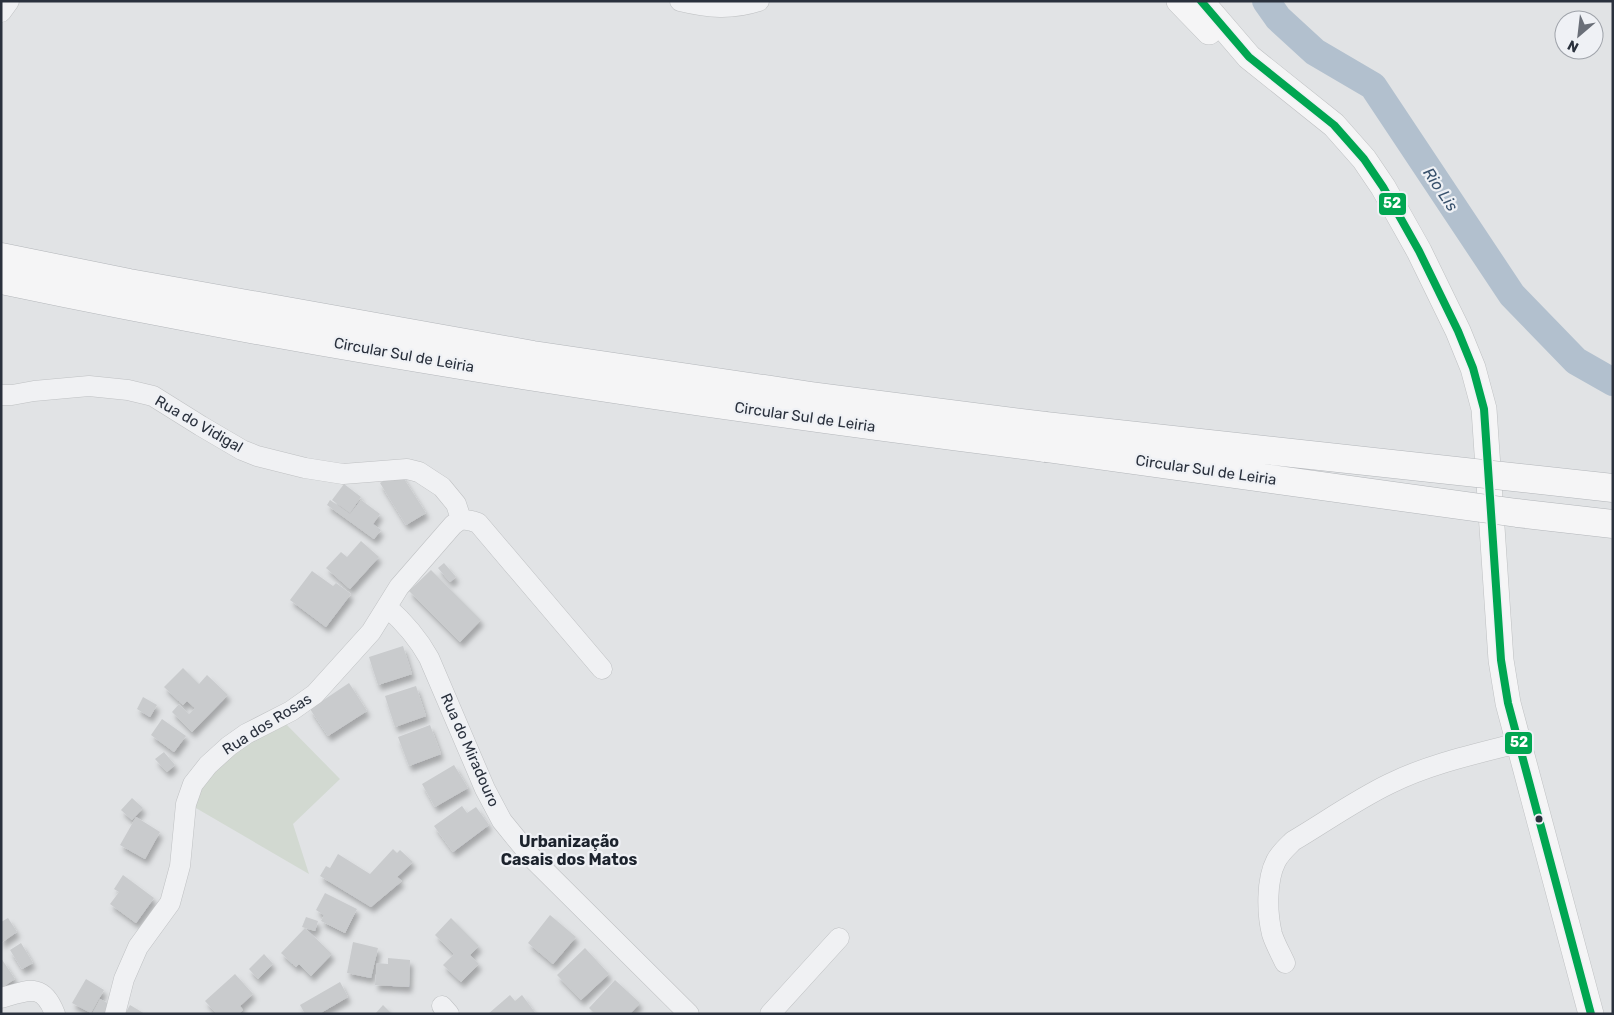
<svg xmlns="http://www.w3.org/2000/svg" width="1614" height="1015" viewBox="0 0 1614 1015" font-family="Rubik,sans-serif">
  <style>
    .green { fill: #d2d9d1 }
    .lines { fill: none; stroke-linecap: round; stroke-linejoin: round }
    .river { stroke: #b2c0ce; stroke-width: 28 }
    .building { fill: #c9cbcd; filter: url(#shadow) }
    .minor-casing { stroke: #bfc1c3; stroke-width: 21 }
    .major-casing { stroke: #bec0c2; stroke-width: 26 }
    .highway-casing { stroke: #b3b6ba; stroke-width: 29 }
    .minor { stroke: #f0f1f3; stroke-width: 20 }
    .major { stroke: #f5f5f6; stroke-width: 25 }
    .highway { stroke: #f5f5f6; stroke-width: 28 }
    .highway-bridge-casing { stroke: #b3b6ba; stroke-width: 29; stroke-linecap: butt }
    .highway-bridge { stroke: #f5f5f6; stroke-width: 28 }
    .bus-1-casing { stroke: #eff1f5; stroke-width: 11 }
    .bus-1 { stroke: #00a651; stroke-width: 8 }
    .bus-dot { fill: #2a313d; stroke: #eff1f5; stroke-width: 2 }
    .labels { text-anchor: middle; stroke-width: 4.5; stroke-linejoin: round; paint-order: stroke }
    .street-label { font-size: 15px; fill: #2a313d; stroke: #eff1f5 }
    .water-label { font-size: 16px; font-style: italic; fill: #38516c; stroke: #eff1f5 }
    .neighbourhood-label { font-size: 16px; font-weight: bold; fill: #1c232d; stroke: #eff1f5 }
    .line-badge { stroke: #eff1f5; stroke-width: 2 }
    .badge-label { font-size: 14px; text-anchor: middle; font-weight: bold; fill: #fff }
  </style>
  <defs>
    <filter id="shadow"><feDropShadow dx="3" dy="5.5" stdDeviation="2.5" flood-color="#0004"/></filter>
  </defs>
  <rect width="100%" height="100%" fill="#e1e3e5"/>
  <path class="green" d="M 282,720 L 340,779 L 293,824 L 309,874 L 189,804 L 210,767 Z"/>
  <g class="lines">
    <path class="river" d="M 1266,1 L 1278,18 L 1315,52 L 1373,86 L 1512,295 L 1576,361 L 1613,382"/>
  </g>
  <path class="building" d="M 399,471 L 426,513 L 406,525 L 380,483 Z
    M 344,484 L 361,497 L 350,513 L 332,500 Z
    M 330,500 L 350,514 L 361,500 L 380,514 L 373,524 L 381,530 L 374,539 L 327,505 Z
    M 361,541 L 379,557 L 350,589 L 326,568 L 341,552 L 347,557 Z
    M 444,563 L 456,577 L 450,582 L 438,568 Z
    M 431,570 L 481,620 L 460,642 L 409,591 Z
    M 312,571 L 333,586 L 336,583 L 351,594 L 326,627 L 290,600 Z
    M 403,646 L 412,674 L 378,685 L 369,657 Z
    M 183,668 L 199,684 L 207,675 L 228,695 L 192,732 L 172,712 L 179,704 L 189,714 L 195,708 L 187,701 L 183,705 L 164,687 Z
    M 349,683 L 367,711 L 328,736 L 310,709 Z
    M 416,686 L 426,716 L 395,727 L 385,696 Z
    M 143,697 L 157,705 L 150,717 L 137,709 Z
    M 162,719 L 186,736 L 174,752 L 151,735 Z
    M 430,725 L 441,754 L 409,766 L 398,737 Z
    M 164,752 L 175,765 L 167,772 L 155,759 Z
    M 454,765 L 468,788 L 435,807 L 422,784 Z
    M 132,798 L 143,808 L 132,820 L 121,810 Z
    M 462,806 L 467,813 L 476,807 L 489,825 L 453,852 L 434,826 Z
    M 136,817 L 160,832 L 145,859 L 120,845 Z
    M 393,849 L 397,853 L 400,850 L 413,862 L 397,877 L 402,881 L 371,907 L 320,876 L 326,866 L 330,868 L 338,854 L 370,874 Z
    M 123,875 L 154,898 L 136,923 L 110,904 L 119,892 L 114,889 Z
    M 325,893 L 357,909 L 345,933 L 321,921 L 324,915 L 316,910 Z
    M 550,915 L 576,937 L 553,964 L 528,943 Z
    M 306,917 L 318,921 L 315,931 L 302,927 Z
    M 8,918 L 17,932 L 1,943 L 1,922 Z
    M 451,918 L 479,946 L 470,955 L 479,964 L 461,982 L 443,965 L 454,954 L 435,935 Z
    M 305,928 L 332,954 L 311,976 L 299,964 L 296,967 L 281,953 Z
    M 353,942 L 378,948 L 371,978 L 347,973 Z
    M 21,943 L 33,963 L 22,969 L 10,950 Z
    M 585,948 L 609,974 L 581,1000 L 557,975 Z
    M 264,954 L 273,964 L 258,979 L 249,969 Z
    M 1,958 L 15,979 L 1,988 Z
    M 388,958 L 410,960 L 409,987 L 375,985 L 377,963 L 388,964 Z
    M 235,974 L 253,994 L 240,1006 L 243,1010 L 239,1014 L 217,1014 L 205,1001 Z
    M 86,979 L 104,990 L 91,1013 L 72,1003 Z
    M 615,980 L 640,1003 L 630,1014 L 595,1014 L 589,1008 Z
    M 340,982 L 348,997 L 319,1014 L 305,1014 L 300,1005 Z
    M 510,995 L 515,1001 L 522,995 L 536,1014 L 488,1014 Z
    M 100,999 L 111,1005 L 107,1014 L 92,1014 Z
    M 130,1005 L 145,1014 L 125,1014 Z
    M 383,1005 L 392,1014 L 375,1014 Z"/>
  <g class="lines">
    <defs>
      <path id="minor" d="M 680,1 C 709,8 731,10 759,1
        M 1,12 L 9,1
        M 1,395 L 12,395 L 34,391 L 89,386 L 128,390 L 153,396 L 201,426 L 242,450 L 257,456 L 305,468 L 343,474 L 407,469 L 419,472 L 442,487 L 456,504 L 461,519
        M 387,607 C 404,622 418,638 429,658 L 485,789 L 502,821 L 533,859 L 689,1014
        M 1285,963 C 1281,954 1275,944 1272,934 C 1267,914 1266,880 1276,861 C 1280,853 1287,847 1293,841 C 1325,822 1356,800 1389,784 C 1429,764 1475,754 1518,743
        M 1,998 C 28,990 43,982 55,1014
        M 442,1006 L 449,1014
        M 115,1014 L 124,979 L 138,947 L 170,903 L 180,866 L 186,804 L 193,784 L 208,765 L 229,746 L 246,734 L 291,711 L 315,694 L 371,632 L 399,587 L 453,525 L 461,519 L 472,521 L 478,523 L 602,669
        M 770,1014 L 839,938"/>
      <path id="major" d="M 1179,1 L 1209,32
        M 1201,1 L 1249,57 L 1334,125 L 1364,159 L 1383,187 L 1419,251 L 1458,331 L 1473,368 L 1484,409 L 1501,660 L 1508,703 L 1591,1014"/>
      <path id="highway" d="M 1,257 L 129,283 L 533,355 L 811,396 L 1045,426
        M 1,280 C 347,353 696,404 1046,448"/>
    </defs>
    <use href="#minor" class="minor-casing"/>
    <use href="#major" class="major-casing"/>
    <use href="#highway" class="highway-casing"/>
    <use href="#minor" class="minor"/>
    <use href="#major" class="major"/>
    <use href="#highway" class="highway"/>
    <defs>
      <path id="highway-bridge" d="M 1045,426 L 1613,488
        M 1046,448 L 1517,513 L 1613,524"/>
    </defs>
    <use href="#highway-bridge" class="highway-bridge-casing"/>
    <use href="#highway-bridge" class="highway-bridge"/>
    <defs>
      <path id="bus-1" d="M 1201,1 L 1249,57 L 1334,125 L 1364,159 L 1383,187 L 1419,251 L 1458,331 L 1473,368 L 1484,409 L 1501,660 L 1508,703 L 1591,1014"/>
    </defs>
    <use href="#bus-1" class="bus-1-casing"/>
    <use href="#bus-1" class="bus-1"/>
  </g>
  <circle class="bus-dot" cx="1539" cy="819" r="4.5"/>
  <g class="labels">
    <g class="street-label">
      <text transform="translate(404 355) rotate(10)" y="5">Circular Sul de Leiria</text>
      <text transform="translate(805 417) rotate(8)" y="5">Circular Sul de Leiria</text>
      <text transform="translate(199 424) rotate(30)" y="5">Rua do Vidigal</text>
      <text transform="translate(1206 470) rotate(8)" y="5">Circular Sul de Leiria</text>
      <text transform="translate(267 724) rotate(-32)" y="5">Rua dos Rosas</text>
      <text transform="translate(470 750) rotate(66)" y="5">Rua do Miradouro</text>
    </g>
    <g class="water-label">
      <text transform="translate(1441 189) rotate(56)" y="6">Rio Lis</text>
    </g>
    <g class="neighbourhood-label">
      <text x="569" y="847">Urbanização<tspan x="569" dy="18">Casais dos Matos</tspan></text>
    </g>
  </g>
  <g class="line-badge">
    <rect x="1378" y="192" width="29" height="24" rx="5" fill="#00a651"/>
    <rect x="1504" y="731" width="29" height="24" rx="5" fill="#00a651"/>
  </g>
  <g class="badge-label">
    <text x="1392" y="208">52</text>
    <text x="1519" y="747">52</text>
  </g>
  <rect width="1614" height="1015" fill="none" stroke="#2a313d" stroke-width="5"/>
  <g transform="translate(1579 35) rotate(208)"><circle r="24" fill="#eff1f5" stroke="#a0a4ab"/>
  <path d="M0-4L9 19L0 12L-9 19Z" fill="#6a6f78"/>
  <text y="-8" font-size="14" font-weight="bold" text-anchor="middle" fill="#2a313d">N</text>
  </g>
</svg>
